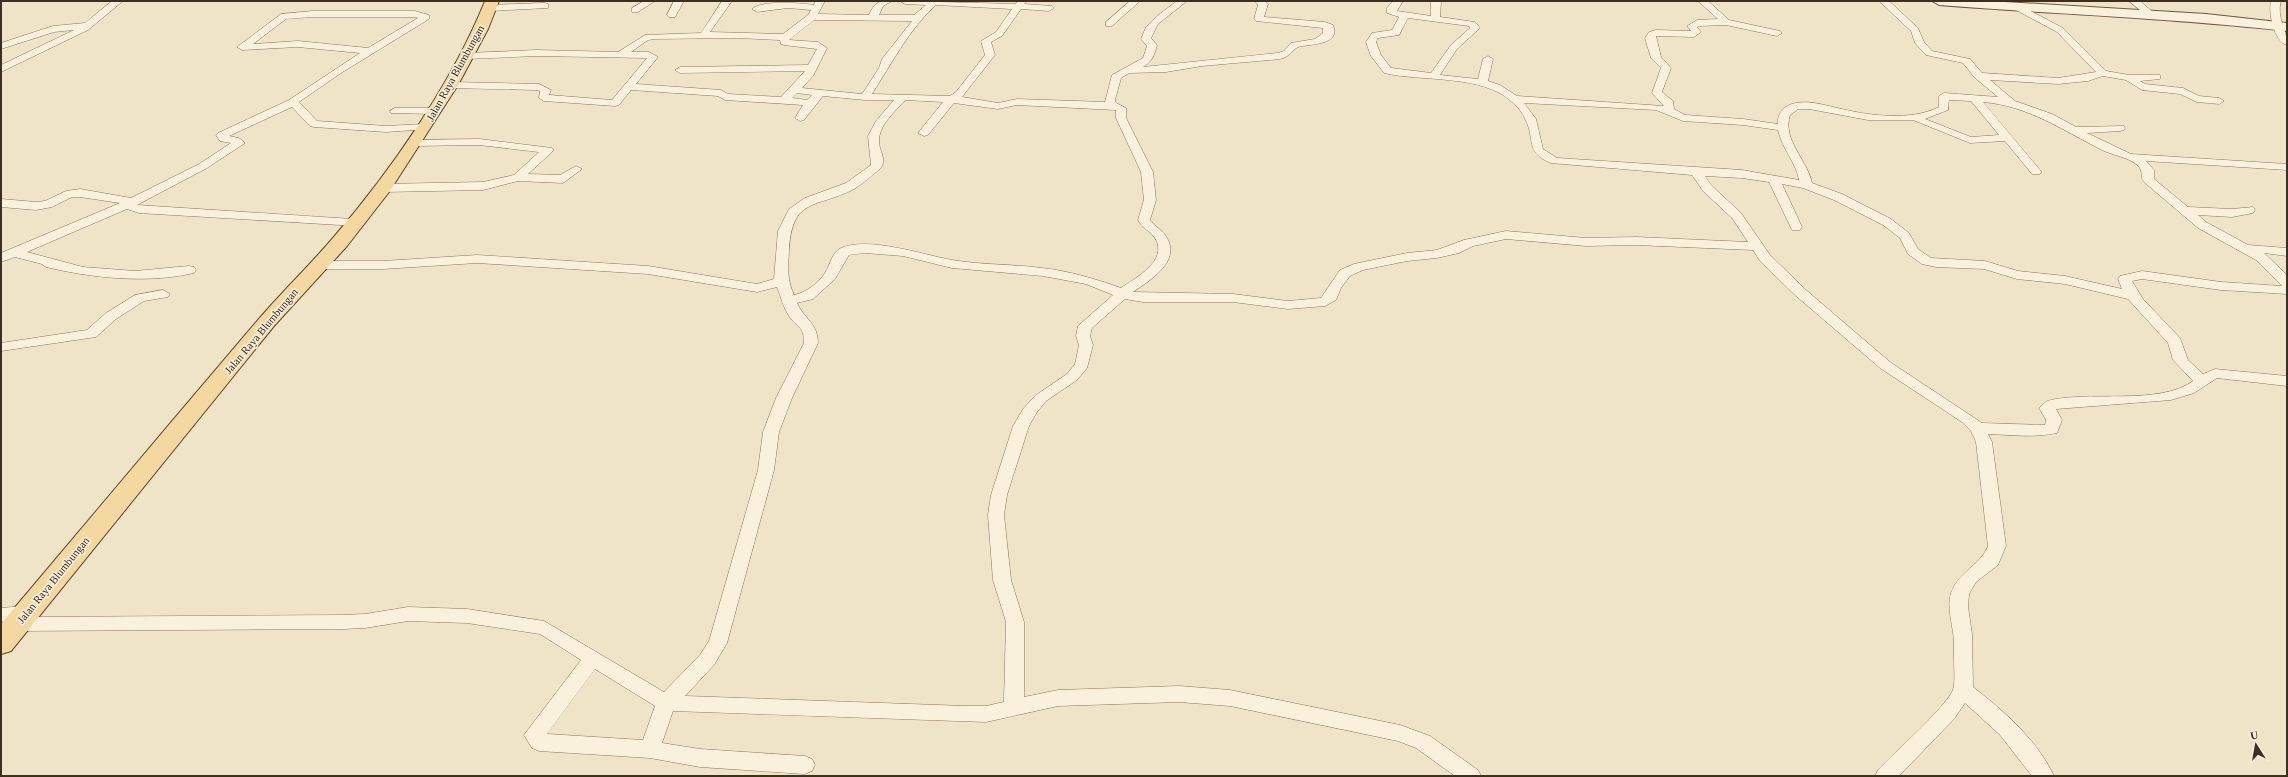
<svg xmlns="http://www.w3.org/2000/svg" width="2288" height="777" viewBox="0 0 2288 777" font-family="Georgia,serif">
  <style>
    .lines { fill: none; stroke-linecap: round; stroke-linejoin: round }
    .street-casing { stroke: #8d765c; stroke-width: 1 }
    .secondary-casing { stroke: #6f573f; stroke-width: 2 }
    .primary-casing { stroke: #5b4430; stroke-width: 2 }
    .street { fill: #faf1dc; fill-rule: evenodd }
    .secondary { fill: #faf1dc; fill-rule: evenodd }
    .primary { fill: #f3d9a0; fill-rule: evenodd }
    .labels { text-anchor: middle; stroke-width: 3.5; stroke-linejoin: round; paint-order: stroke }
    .street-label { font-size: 11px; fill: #3d2e20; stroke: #f7eed8 }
  </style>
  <rect width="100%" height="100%" fill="#f0e4c8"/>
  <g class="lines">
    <defs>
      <path id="street" d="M 112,1 L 123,1 L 88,30 L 1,72 L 1,65 L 74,30 L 54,32 L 1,49 L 1,43 L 53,26 L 85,23 Z
        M 644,1 L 655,1 L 638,12 L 632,12 L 632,8 Z
        M 674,1 L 684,1 L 675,17 L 669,17 L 667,15 Z
        M 722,1 L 732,1 L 710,32 L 783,34 L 808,15 L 811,10 L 788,8 L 757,12 L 752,9 C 762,0 800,3 814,5 L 815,1 L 825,1 L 818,14 L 869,15 C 875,2 878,1 892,1 L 883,6 L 879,15 L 914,15 L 926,5 L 905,4 L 900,1 L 1016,4 L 1017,1 L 1027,1 L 1024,4 L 1052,6 L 1054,8 L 1049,11 L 1021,9 L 1002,36 L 991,42 L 995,55 L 962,97 L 998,103 L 1017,99 L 1105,102 L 1112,75 L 1143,58 L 1147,46 L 1141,39 L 1146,27 L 1157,16 L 1177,1 L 1187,1 L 1158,24 L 1151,38 L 1157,45 C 1155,54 1152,62 1143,67 L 1278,53 L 1284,51 L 1291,43 L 1315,39 L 1323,33 L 1323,28 L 1256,21 L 1254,19 L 1258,5 L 1254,1 L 1265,1 L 1268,4 L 1264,17 L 1325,22 L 1333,25 C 1342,46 1307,44 1298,47 C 1292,50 1290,57 1280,59 L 1202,66 L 1166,72 L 1129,73 L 1121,78 L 1115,100 L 1116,103 L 1126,108 L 1126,118 L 1153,172 L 1156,200 L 1150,220 C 1155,227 1163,230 1167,238 C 1181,262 1149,281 1133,292 L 1233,294 L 1288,301 L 1321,298 L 1340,270 L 1354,264 L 1407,253 L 1437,250 L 1464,240 L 1506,231 L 1586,238 L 1636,237 L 1748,242 L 1732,218 L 1703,191 L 1692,175 L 1551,163 C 1524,152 1536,139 1525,119 C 1523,113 1517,106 1512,102 C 1483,74 1422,82 1384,73 L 1371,56 L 1366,42 L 1372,33 L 1392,30 L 1399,17 L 1387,13 L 1387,8 L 1393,1 L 1403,1 L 1397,11 L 1431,16 L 1431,1 L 1441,1 L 1440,17 L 1475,22 L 1480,28 L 1457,49 L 1440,75 L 1478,79 L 1483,59 L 1488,56 L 1493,59 L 1488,81 L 1500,85 L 1517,96 L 1664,106 L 1652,93 L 1661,68 L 1651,58 L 1645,38 L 1649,32 L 1656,30 L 1691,31 L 1687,26 L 1697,20 L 1718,19 L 1698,1 L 1708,1 L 1729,20 L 1780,31 L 1782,33 L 1777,36 L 1726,25 L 1699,26 L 1697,27 L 1701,32 L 1694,37 L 1656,36 L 1661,57 L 1671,68 L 1662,92 L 1673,101 L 1674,109 L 1685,115 L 1743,119 L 1778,124 C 1777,112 1785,105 1796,103 C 1811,100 1827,106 1842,109 C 1871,116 1911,121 1939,107 L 1939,96 L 1944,93 L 1998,97 L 1975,78 L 1963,63 L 1926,55 L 1915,43 L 1911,31 L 1879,1 L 1889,1 L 1918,28 L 1924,42 L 1932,51 L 1970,59 L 1982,73 L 2058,78 L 2096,72 L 2057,32 L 2016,10 L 2014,8 L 2019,5 L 2063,28 L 2106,71 L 2129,75 L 2160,75 L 2160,79 L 2140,81 L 2145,84 L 2183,88 L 2199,96 L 2219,98 L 2224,101 L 2219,104 L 2197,102 L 2180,94 L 2142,90 L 2126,80 L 2103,76 L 2088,81 L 2058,84 L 1990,80 L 2015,101 L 2052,114 L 2076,127 L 2124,126 L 2125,128 L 2124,130 L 2120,131 L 2087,133 L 2131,154 L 2287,164 L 2287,170 L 2146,161 L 2154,170 L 2154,179 L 2188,207 L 2232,209 L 2253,207 L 2255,210 L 2253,213 L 2232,217 L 2198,215 L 2206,222 L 2248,245 L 2287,248 L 2287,256 L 2264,253 L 2287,275 L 2287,294 L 2221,290 L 2142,279 L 2132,281 L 2143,299 L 2180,338 L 2188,360 L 2203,374 L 2215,369 L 2287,376 L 2287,386 L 2217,378 L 2194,393 L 2171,400 L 2056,409 L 2062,420 L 2057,433 C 2034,438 2011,435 1988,434 L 1992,442 L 2006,546 L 1998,565 L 1976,582 L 1969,594 L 1968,607 L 1972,634 L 1973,687 C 2004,711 2037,740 2054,776 L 2032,776 L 2000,735 L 1965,703 L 1954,719 L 1899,776 L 1875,776 L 1878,770 C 1894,753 1945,708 1953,690 C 1956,681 1953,655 1954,644 C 1954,628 1946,608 1951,593 C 1958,572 1981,565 1988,546 L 1976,442 L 1971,431 L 1962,422 L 1880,368 L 1796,296 L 1760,261 L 1753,250 L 1636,245 L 1586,246 L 1506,239 L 1473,246 L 1459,253 L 1437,258 L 1407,261 L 1363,270 L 1350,276 L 1341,288 L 1336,300 L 1325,306 L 1288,309 L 1233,302 L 1143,302 L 1125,299 L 1092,328 L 1090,336 L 1093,345 L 1087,368 L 1077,380 L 1046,401 L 1037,412 L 1029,426 L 1007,495 L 1004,515 L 1011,580 L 1024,622 L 1024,697 L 1058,690 L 1179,686 L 1230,690 L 1400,725 L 1430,736 L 1478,770 L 1481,776 L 1455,776 L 1416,748 L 1398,741 L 1230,706 L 1179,702 L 1058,706 L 986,722 L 673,711 L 662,743 L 700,749 L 805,756 L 812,759 L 815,765 L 812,771 L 805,774 L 700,767 L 650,758 L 539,751 L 532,748 L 524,735 L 581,660 L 540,634 L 467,623 L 408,621 L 365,628 L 343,629 L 17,631 L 10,629 L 8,624 L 9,621 L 1,622 L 1,608 L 25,606 L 32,608 L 34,613 L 32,617 L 343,615 L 365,614 L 408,607 L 467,609 L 544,621 L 664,692 L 700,655 L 709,641 L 758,470 L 763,432 L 776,398 L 804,343 C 804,325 797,328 789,316 C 783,307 781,297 777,287 L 757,292 L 648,274 L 477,263 L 383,269 L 319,269 L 312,265 L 319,261 L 383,261 L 477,255 L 648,266 L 757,284 L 774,279 L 778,231 L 789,209 L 805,198 L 846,183 L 871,165 L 868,136 L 876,121 L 894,100 L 865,100 L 823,96 L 804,120 L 800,121 L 795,118 L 803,105 L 725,100 L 718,96 L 631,90 L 619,105 L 615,106 L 544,101 L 539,98 L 540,91 L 537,90 L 450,88 L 445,85 L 450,82 L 539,84 L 551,90 L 549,95 L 612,100 L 647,58 L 536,56 L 467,59 L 462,56 L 467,53 L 536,50 L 618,52 L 645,35 L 701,33 ZM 936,5 L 1012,9 L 996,32 L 981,41 L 985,55 L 956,92 L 950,96 L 872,94 C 892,63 909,29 936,5 ZM 1408,18 L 1469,26 L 1470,28 L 1451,45 L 1431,73 L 1391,68 L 1381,55 L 1376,42 L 1378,38 L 1399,35 ZM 814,20 L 912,21 L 882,59 L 879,68 L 862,94 L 802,88 L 813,76 L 827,48 L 818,42 L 789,40 ZM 738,38 L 780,40 L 781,44 L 784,45 L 817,49 L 808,65 L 680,67 L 675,70 L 680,73 L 805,71 L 781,97 L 728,94 L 721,90 L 636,84 L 658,57 L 649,52 L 631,52 L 648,40 L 655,39 ZM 797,93 L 812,95 L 807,100 L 792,98 ZM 906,100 L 943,102 L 918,133 L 924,136 L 928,135 L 954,103 L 998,109 L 1017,105 L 1116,110 L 1116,118 L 1141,172 L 1144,200 L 1138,220 C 1142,228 1150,231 1155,238 C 1169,261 1135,278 1121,288 C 1096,279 1069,271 1042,268 C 1012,264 981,265 952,260 C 924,255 868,236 841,248 C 832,252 830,265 825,273 C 819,283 805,293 794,295 C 787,279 788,269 789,251 C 792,196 816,209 854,189 C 864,183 872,175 881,168 C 887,159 879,151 879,141 C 879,125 895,111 906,100 ZM 1949,100 L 1971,101 L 1999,135 L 1971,137 L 1925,119 L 1948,110 ZM 1983,102 C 2029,106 2062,130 2102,150 C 2112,155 2127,157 2136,164 C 2145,171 2139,175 2144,182 L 2198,228 L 2256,260 L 2282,286 L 2221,282 L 2142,271 L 2120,276 L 2118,279 L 2122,289 L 2065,276 L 2018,271 L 1985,261 L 1931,258 L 1918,249 L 1909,233 L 1891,219 L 1842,194 L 1812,183 C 1807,159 1782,140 1790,115 L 1798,109 L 1809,109 L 1868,120 L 1913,120 L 1970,143 L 2005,141 L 2032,174 L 2040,174 L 2042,172 L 2040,170 ZM 1524,103 L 1656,110 L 1683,121 L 1743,125 L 1778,130 C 1782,149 1796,162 1799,180 L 1742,170 L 1557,158 L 1543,149 L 1536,119 ZM 1705,176 L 1742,178 L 1769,182 L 1792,230 L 1800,230 L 1802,227 L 1782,184 L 1803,188 L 1834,200 L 1883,225 L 1900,238 L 1908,254 L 1922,264 L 1936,267 L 1984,269 L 2017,279 L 2065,284 L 2128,299 L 2168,343 L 2173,360 L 2193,381 C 2159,406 2088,390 2047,401 L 2039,408 L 2046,420 L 2045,425 L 1982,423 L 1890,362 L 1806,290 L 1770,255 L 1741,213 L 1711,185 ZM 865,253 L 903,256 L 952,268 L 1043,276 L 1086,284 L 1113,295 L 1078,326 L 1076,336 L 1079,345 L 1075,364 L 1067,374 L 1036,395 L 1023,409 L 1013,426 L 991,495 L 988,515 L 993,580 L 1006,622 L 1004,702 L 986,706 L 966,706 L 685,696 L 714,665 L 727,643 L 774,470 L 779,432 L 792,398 L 818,343 C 818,323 804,319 797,303 L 813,299 L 835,279 L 849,255 ZM 595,669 L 655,706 L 643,740 L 547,734 Z
        M 1130,1 L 1140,1 L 1112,26 L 1106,26 L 1106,22 Z
        M 2129,1 L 2140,1 L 2155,14 L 2147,16 Z
        M 2271,1 L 2281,1 C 2276,17 2287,29 2287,45 C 2274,42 2268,12 2271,1 Z
        M 545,3 L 548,4 L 548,8 L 490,11 L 485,8 L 490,5 Z
        M 313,11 L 415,11 L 429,15 L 429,19 L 341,73 L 299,102 L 317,121 L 386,126 L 424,124 L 428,125 L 429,127 L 428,129 L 386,132 L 314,127 L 310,126 L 292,107 L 229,136 L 239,138 L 245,143 L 207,168 L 137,205 L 353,219 L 357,220 L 359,223 L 357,226 L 139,213 L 127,209 L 27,252 L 83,267 L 135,271 L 189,266 L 194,267 L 196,270 L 194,273 C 147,284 92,278 46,267 L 42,264 L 15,257 L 1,262 L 1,253 L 120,203 L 80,197 L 72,197 L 52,207 L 36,210 L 1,207 L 1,199 L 36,202 L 45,201 L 66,191 L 80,189 L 131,198 L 199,164 L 231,143 L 220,141 L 216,135 L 218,133 L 289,100 L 360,53 L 298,47 L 242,50 L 237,47 L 281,14 ZM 313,17 L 415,17 L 418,18 L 368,48 L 298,41 L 253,44 L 286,19 Z
        M 395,108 L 434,108 L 439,111 L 434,114 L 391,113 L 390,111 Z
        M 479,139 L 552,148 L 554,150 L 552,152 L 528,174 L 560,175 L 576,166 L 582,169 L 563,183 L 518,181 L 483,190 L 383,192 L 377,188 L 383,184 L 483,182 L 514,175 L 539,152 L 479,145 L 414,146 L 408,143 L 414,140 Z
        M 163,290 L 170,294 L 168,297 L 144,301 L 116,319 L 96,337 L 1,351 L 1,343 L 87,330 L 106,313 L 135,295 Z"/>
      <path id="secondary" d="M 1932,1 L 1988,1 L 2206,14 L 2287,23 L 2287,31 C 2171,18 2055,14 1939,5 Z"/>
      <path id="primary" d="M 485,1 L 499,1 L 488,29 L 458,85 L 389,192 L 347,246 L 274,326 L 11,651 L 1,654 L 1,624 C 87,522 172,421 258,320 C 282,292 309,266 333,238 C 391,171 452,83 485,1 Z"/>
    </defs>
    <use href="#street" class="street-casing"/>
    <use href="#secondary" class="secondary-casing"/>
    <use href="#primary" class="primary-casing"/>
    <use href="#street" class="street"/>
    <use href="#secondary" class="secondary"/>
    <use href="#primary" class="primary"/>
  </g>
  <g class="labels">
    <g class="street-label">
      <text transform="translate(455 73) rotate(-61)" y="4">Jalan Raya Blumbungan</text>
      <text transform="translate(261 331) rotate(-50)" y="4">Jalan Raya Blumbungan</text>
      <text transform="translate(53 580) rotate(-51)" y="4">Jalan Raya Blumbungan</text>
    </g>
  </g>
  <rect width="2288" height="777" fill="none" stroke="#3d2e20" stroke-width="4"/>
  <g transform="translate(2256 745) rotate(349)" stroke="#f7eed8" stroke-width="3" paint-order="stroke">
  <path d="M0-3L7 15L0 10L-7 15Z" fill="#3d2e20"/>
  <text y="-6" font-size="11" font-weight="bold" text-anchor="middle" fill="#3d2e20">U</text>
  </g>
</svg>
